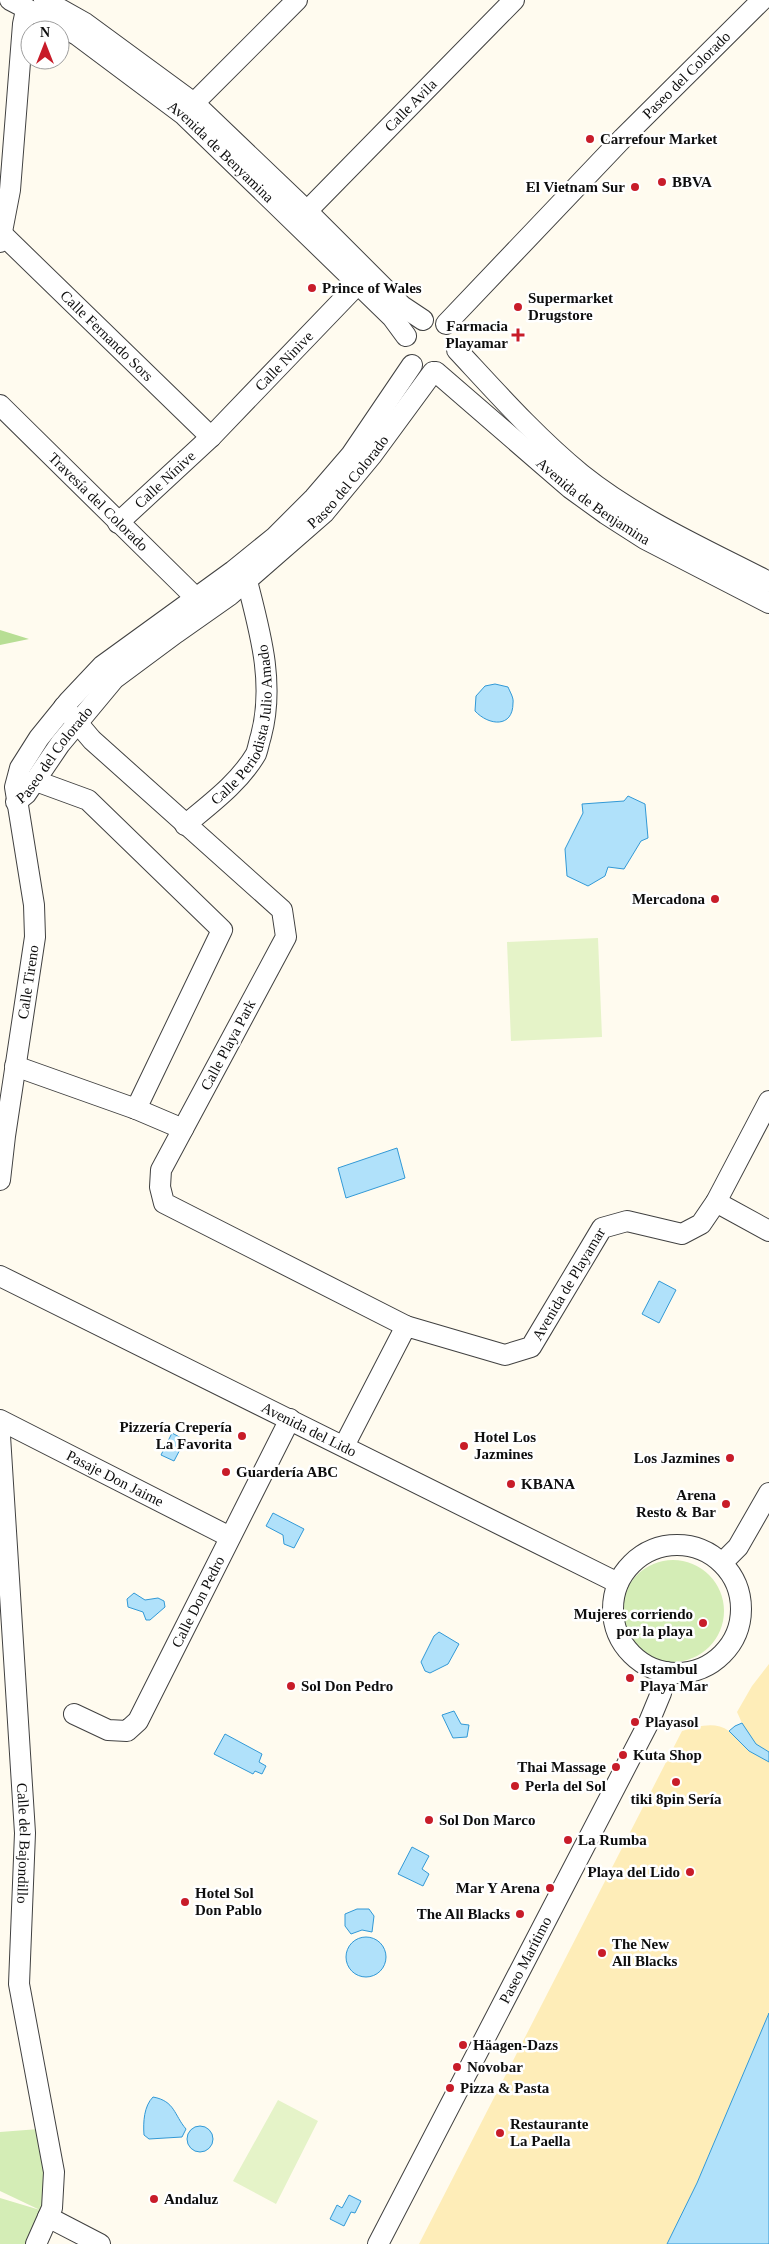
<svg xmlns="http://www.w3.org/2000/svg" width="769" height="2244" viewBox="0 0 769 2244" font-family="Georgia,serif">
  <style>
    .green { fill: #d4edb6 }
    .forest { fill: #b7de94 }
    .sand { fill: #feedb8 }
    .pitch { fill: #e5f3c8 }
    .water { fill: #b0e1fa; stroke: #3299d6 }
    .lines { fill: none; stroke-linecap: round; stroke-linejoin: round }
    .minor-casing { stroke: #414141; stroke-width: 22 }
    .minor { stroke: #fff; stroke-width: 20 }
    .poi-dot { fill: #c81c29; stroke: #fff; stroke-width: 2 }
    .labels { text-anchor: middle; stroke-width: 5; stroke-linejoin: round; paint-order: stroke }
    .street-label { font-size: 15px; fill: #0e0e0e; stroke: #fff }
    .poi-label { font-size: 15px; font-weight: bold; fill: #0e0e0e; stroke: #fff; text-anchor: start }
  </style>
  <rect width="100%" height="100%" fill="#fffbef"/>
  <path class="green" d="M622 1611a51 51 0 1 1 102 0a51 51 0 1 1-102 0Z
    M 39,2129 L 44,2173 L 45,2212 L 26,2244 L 0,2244 L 0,2198 L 40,2210 L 0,2191 L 0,2132 Z"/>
  <path class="forest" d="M 0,630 L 29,639 L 0,645 Z"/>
  <path class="sand" d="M 769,1664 L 769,2013 L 697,2183 L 667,2244 L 419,2244 L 682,1731 C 699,1726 715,1721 729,1731 L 742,1723 L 737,1712 L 752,1686 Z"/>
  <path class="pitch" d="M 598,938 L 602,1037 L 511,1041 L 507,942 Z
    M 278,2100 L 318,2121 L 276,2204 L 233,2181 Z"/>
  <path class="water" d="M 495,684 L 508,687 C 510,692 514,698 513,703 C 513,728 489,726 475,711 L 476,696 L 485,686 Z
    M 628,796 L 645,804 L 648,838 L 641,841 L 624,869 L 608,867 L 605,876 L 588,886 L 567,876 L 565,849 L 583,813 L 582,804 L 624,801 Z
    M 397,1148 L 405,1178 L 346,1198 L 338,1168 Z
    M 659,1281 L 676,1290 L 659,1323 L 642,1314 Z
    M 172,1433 L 185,1440 L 174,1461 L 161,1455 Z
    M 273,1513 L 304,1529 L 294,1548 L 284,1544 L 283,1535 L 266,1526 Z
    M 134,1593 L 145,1600 L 158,1598 L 164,1601 L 165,1607 L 150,1620 L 146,1620 L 143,1612 L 128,1607 L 127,1599 Z
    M 439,1632 L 459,1644 L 448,1664 L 430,1673 L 425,1671 L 421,1662 L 434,1636 Z
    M 454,1711 L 461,1724 L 469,1725 L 467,1737 L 453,1738 L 442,1715 Z
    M 742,1723 L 756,1744 L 769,1752 L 769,1762 L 749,1751 L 729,1731 L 735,1726 Z
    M 225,1734 L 262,1754 L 259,1762 L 266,1766 L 262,1774 L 255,1771 L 253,1774 L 214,1754 Z
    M 412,1847 L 429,1856 L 422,1869 L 429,1874 L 423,1886 L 398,1874 Z
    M 357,1909 L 369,1909 L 374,1916 L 372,1932 L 362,1930 L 351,1934 L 345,1926 L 345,1914 Z
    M346 1957a20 20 0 1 1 40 0a20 20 0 1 1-40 0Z
    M 769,2013 L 769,2244 L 667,2244 L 697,2183 Z
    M 153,2097 C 175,2101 174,2115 186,2129 L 182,2137 L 149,2139 L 144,2135 C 143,2122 144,2106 153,2097 Z
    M187 2139a13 13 0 1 1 26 0a13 13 0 1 1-26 0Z
    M 349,2195 L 361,2201 L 355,2213 L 351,2212 L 344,2226 L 330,2219 L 337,2205 L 342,2208 Z"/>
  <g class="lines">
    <defs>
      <g id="minor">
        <path id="s1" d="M 10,0 L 77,35 L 184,115 L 392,317 L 406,336"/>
        <path d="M 44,0 L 85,23 L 194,103 L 307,211 L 402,306 L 423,320"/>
        <path d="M 194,103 L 297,0"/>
        <path id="s2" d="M 307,211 L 514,0"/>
        <path id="s3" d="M 2,234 L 211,437"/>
        <path d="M 0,242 L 10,190 L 23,24 L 26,10"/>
        <path id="s4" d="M 446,324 L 623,138 L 762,0"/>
        <path d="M 457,350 C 497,393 535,436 581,474 C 637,519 705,549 769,582"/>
        <path id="s5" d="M 436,372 L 570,488 L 606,514 L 645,539 L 769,603"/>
        <path id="s6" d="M 0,405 L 196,598"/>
        <path id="s7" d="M 118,523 L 211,437 L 358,284"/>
        <path d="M 64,707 L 92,740 L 282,910 L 286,937 L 161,1170 L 160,1187 L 164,1203 L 406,1326"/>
        <path d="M 36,781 L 88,800 L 222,930 L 136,1109 L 183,1129"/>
        <path id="s8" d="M 16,802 L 26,794 L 60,744 L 114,679 L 176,633 L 230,595 L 324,513 L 372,455 L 433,372"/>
        <path id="s9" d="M 185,825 C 210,804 239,783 256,754 C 258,749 259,742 261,736 C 275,683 260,632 247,581"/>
        <path d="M 15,1066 L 136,1109"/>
        <path id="s10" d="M 0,1180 L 5,1136 L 35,937 L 34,905 L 15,787 L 20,768 L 39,738 L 69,701 L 102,666 L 233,571 L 275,537 L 314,498 L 351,455 L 412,365"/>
        <path d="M 716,1202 L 769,1231"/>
        <path id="s11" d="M 0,1276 L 618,1583"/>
        <path id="s12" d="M 0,1420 L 230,1537"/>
        <path id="s13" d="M 0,1436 L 25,1833 L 19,1984 L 54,2172 L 52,2208 L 36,2244"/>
        <path id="s14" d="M 344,1446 L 406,1326 L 505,1355 L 531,1347 L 602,1228 L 627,1221 L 682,1234 L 701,1224 L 716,1202 L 769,1101"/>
        <circle cx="677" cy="1609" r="64"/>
        <path d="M 722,1563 L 738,1547 L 769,1493"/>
        <path id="s15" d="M 74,1714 L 108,1730 L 127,1731 L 138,1721 L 290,1419"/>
        <path d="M 48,2217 L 100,2244"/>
        <path id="s16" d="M 378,2244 L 649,1722 L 661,1693 L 666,1672"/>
      </g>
    </defs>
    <use href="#minor" class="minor-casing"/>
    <use href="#minor" class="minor"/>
  </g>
  <g class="poi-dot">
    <circle cx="590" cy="139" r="5"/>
    <circle cx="662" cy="182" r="5"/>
    <circle cx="635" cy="187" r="5"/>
    <circle cx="312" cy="288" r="5"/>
    <circle cx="518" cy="307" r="5"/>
    <path d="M515.5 327.5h5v5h5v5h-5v5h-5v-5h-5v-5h5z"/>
    <circle cx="715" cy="899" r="5"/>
    <circle cx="242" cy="1436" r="5"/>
    <circle cx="464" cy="1446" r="5"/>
    <circle cx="730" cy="1458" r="5"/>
    <circle cx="226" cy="1472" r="5"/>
    <circle cx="511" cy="1484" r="5"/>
    <circle cx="726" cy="1504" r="5"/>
    <circle cx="703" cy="1623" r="5"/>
    <circle cx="630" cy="1678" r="5"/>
    <circle cx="291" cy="1686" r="5"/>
    <circle cx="635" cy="1722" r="5"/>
    <circle cx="623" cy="1755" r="5"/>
    <circle cx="616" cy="1767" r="5"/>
    <circle cx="676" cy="1782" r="5"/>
    <circle cx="515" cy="1786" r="5"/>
    <circle cx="429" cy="1820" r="5"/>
    <circle cx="568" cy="1840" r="5"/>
    <circle cx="690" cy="1872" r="5"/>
    <circle cx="550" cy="1888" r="5"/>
    <circle cx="185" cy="1902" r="5"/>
    <circle cx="520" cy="1914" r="5"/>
    <circle cx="602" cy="1953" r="5"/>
    <circle cx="463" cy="2045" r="5"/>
    <circle cx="457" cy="2067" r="5"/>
    <circle cx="450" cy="2088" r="5"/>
    <circle cx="500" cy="2133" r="5"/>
    <circle cx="154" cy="2199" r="5"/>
  </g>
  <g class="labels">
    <g class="street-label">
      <text dy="5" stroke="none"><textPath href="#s4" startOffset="346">Paseo del Colorado</textPath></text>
      <text dy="5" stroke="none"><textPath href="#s2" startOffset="148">Calle Avila</textPath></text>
      <text dy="5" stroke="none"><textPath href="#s1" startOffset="261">Avenida de Benyamina</textPath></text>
      <text dy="5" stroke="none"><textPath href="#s3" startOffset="146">Calle Fernando Sors</textPath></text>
      <text dy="5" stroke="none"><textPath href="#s7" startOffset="232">Calle Ninive</textPath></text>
      <text dy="5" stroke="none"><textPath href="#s7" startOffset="64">Calle Nínive</textPath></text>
      <text dy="5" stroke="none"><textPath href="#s8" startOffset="465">Paseo del Colorado</textPath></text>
      <text dy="5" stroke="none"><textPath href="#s5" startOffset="204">Avenida de Benjamina</textPath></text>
      <text dy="5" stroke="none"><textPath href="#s6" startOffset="138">Travesía del Colorado</textPath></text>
      <text dy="5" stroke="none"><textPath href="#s9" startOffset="124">Calle Periodista Julio Amado</textPath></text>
      <text dy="5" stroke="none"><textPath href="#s8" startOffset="61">Paseo del Colorado</textPath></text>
      <text dy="5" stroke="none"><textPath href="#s10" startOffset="200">Calle Tireno</textPath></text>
      <text transform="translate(228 1045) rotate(-62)" y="5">Calle Playa Park</text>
      <text dy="5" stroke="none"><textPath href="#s14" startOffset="339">Avenida de Playamar</textPath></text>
      <text dy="5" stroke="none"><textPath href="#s11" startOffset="345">Avenida del Lido</textPath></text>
      <text dy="5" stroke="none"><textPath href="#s12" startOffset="129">Pasaje Don Jaime</textPath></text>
      <text dy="5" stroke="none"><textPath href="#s15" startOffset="205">Calle Don Pedro</textPath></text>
      <text dy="5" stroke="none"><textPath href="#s13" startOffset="408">Calle del Bajondillo</textPath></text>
      <text dy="5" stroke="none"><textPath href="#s16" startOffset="320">Paseo Marítimo</textPath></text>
    </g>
    <g class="poi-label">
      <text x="600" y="144">Carrefour Market</text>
      <text x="672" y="187">BBVA</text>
      <text x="625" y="192" text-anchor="end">El Vietnam Sur</text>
      <text x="322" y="293">Prince of Wales</text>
      <text x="528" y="303">Supermarket<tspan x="528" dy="17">Drugstore</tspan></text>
      <text x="508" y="331" text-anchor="end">Farmacia<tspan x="508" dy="17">Playamar</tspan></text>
      <text x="705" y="904" text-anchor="end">Mercadona</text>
      <text x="232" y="1432" text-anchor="end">Pizzería Crepería<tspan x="232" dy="17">La Favorita</tspan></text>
      <text x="474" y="1442">Hotel Los<tspan x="474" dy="17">Jazmines</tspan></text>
      <text x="720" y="1463" text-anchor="end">Los Jazmines</text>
      <text x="236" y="1477">Guardería ABC</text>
      <text x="521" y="1489">KBANA</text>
      <text x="716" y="1500" text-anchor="end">Arena<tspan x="716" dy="17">Resto &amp; Bar</tspan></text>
      <text x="693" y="1619" text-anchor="end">Mujeres corriendo<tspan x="693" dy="17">por la playa</tspan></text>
      <text x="640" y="1674">Istambul<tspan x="640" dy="17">Playa Mar</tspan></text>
      <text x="301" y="1691">Sol Don Pedro</text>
      <text x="645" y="1727">Playasol</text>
      <text x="633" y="1760">Kuta Shop</text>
      <text x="606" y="1772" text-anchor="end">Thai Massage</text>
      <text x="525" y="1791">Perla del Sol</text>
      <text x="676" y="1804" text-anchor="middle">tiki 8pin Sería</text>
      <text x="439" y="1825">Sol Don Marco</text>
      <text x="578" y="1845">La Rumba</text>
      <text x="680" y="1877" text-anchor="end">Playa del Lido</text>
      <text x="540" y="1893" text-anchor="end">Mar Y Arena</text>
      <text x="195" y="1898">Hotel Sol<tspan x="195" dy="17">Don Pablo</tspan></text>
      <text x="510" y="1919" text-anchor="end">The All Blacks</text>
      <text x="612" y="1949">The New<tspan x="612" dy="17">All Blacks</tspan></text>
      <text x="473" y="2050">Häagen-Dazs</text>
      <text x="467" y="2072">Novobar</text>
      <text x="460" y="2093">Pizza &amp; Pasta</text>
      <text x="510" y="2129">Restaurante<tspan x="510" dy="17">La Paella</tspan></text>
      <text x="164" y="2204">Andaluz</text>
    </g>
  </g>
  <g transform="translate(45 45)"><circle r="24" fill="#ffffff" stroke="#9f9f9f"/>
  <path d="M0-4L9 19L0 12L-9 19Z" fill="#c81c29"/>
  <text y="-8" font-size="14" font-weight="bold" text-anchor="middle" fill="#0e0e0e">N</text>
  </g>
</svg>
